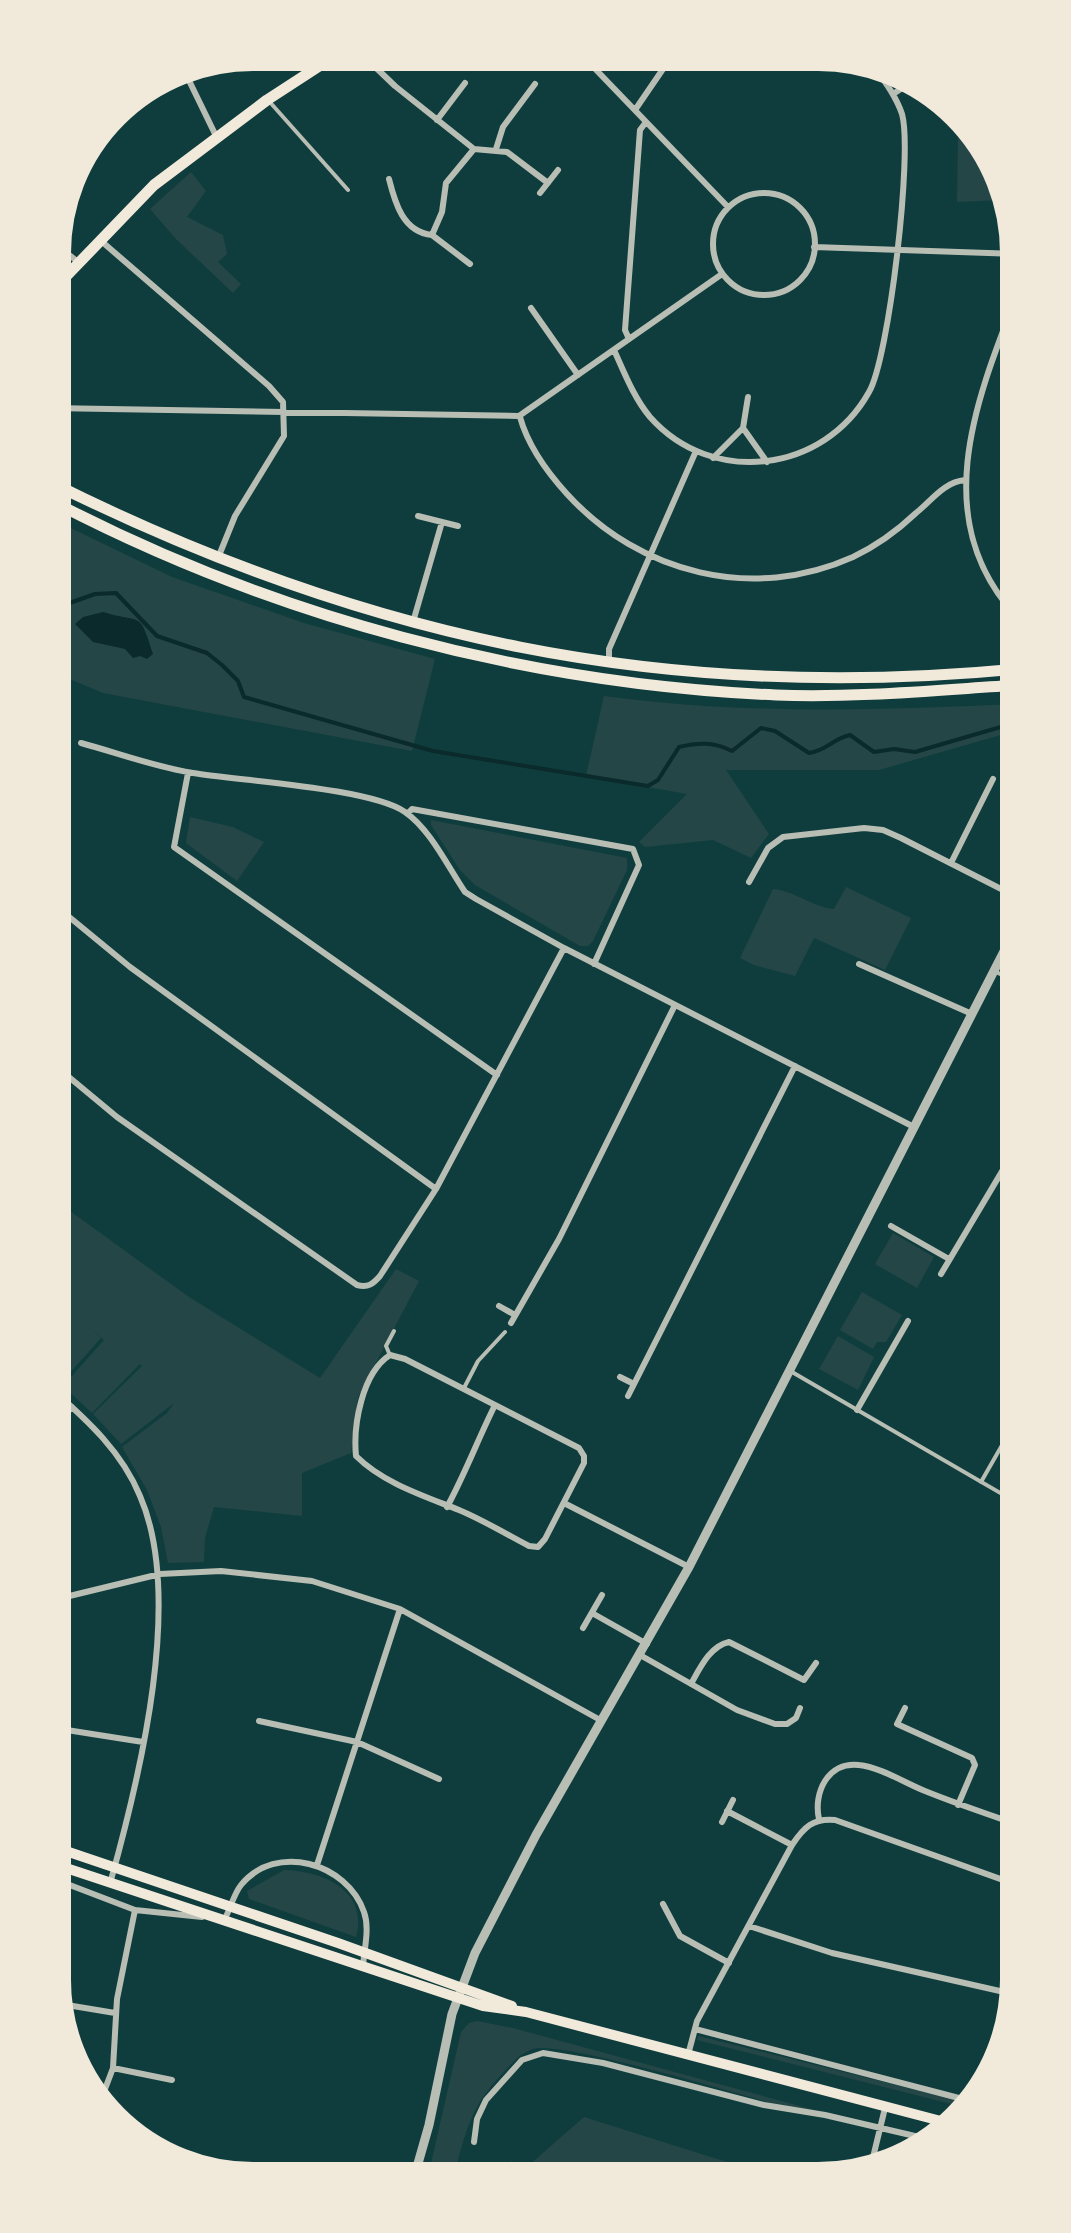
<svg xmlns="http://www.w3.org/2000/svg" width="1071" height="2233" viewBox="0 0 1071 2233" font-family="Inter,sans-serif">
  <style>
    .green { fill: #244646 }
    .water { fill: #0a2a2b }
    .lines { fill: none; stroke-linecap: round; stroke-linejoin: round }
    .stream { stroke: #0a2a2b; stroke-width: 4 }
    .service { stroke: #b8beb3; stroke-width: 4 }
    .minor { stroke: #b8beb3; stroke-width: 6 }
    .tertiary { stroke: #b8beb3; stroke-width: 9 }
    .secondary { stroke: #f1e9da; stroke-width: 10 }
    .trunk { stroke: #f1e9da; stroke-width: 11 }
    .rim { fill: none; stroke: #f1e9da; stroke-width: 12 }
  </style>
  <rect width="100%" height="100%" fill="#0f3d3e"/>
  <path class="green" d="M 958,135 L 990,158 L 1003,178 L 993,189 L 995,196 L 1002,200 L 957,202 Z
    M 191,172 L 206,191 L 187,217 L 223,235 L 227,254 L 218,262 L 241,284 L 233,293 L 176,239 L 150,209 Z
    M 50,518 L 172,577 L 304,623 L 435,659 L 412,751 L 103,693 L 51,671 Z
    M 604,696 C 742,715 880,710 1018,704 L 1018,730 L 879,770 L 726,770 L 769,834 L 751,858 L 713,840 L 645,847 L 639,842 L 687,794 L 586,776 Z
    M 190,817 L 233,827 L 264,842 L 237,881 L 186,843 Z
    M 431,820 L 627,858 L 627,870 L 593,941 L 588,946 L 580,946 L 475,885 L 460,870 L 431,825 Z
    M 846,887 L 911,918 L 885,970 L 814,938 L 795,976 L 754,965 L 740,958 L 773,889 C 795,891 812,907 834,909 Z
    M 52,1198 L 189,1297 L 320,1378 L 396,1269 L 419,1281 L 358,1397 L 351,1453 L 302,1473 L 302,1516 L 214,1507 L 205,1538 L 204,1562 L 168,1563 L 161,1527 L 147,1490 L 122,1447 L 167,1413 L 174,1403 L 121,1444 L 93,1414 L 142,1366 L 140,1364 L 92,1413 L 63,1386 L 104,1340 L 86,1325 L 101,1338 L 60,1384 L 53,1378 Z
    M 893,1233 L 934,1257 L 917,1288 L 875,1264 Z
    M 862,1292 L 902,1315 L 886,1342 L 877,1342 L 873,1349 L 840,1330 Z
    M 838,1336 L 874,1357 L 858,1390 L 819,1369 Z
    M 284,1870 C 321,1871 369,1889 356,1937 L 249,1899 L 247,1891 Z
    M 477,2021 L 513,2028 L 818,2111 L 793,2109 C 751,2098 562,2040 533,2049 C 520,2053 512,2063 503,2073 C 469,2108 465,2134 453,2180 L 427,2181 L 461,2032 L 469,2023 Z
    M 698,2036 L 977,2105 L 975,2110 L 697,2040 Z
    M 584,2117 L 781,2179 L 507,2180 L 511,2161 L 528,2166 Z"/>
  <path class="water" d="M 103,612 C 142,624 139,609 153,654 L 147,659 L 140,656 L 133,658 L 125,649 L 93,642 L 75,624 L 83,617 Z"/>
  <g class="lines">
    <path class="stream" d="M 50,610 L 95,594 L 116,593 L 157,636 L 207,653 L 222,665 L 238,681 L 244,697 L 433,751 L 648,786 L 658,780 L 679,747 C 699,742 714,742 732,751 L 761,728 L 775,731 L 809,753 C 828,750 832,739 850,735 L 874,752 L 894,749 L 915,752 L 1018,722"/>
    <path class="service" d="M 268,100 L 348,190
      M 994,971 L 1019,983
      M 389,1353 L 386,1346 L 394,1331
      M 792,1372 L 1021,1505
      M 464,1388 L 478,1361 L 505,1332
      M 981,1482 L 1021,1412"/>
    <path class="minor" d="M 362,48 L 371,63 L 395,86 L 474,149 L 507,152 L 548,183
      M 577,50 L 728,207
      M 180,62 L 216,136
      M 893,94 L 915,80
      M 635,110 L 676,50
      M 437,120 L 465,83
      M 496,149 L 503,127 L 535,84
      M 389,179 C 395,203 403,232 432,235
      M 540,193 L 558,170
      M713 244a51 51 0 1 1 102 0a51 51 0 1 1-102 0Z
      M 51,221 L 68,254 L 78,262
      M 100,240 L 269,386 L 283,402 L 284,436 L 235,516 L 218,558
      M 814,247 L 1017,254
      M 470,264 L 432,235 L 442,212 L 446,183 L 474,149
      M 1017,295 C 975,402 927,522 1018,618
      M 531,308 L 578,375
      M 629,339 L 625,330 L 640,130 L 646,122
      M 614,350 C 624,372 634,398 650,417 C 712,487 824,473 869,392 C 889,358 913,152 902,114 C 895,93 879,74 867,56
      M 50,408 L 519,416 L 722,274
      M 520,417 C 528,446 547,472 567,494 C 640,574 753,602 853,557 C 876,546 898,530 916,513 C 932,500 944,482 965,480
      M 743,428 L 767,462
      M 713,458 L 743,428 L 748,397
      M 418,516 L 458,526
      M 413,622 L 442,522
      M 609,662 L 609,649 L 696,451
      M 51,736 L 57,743 L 51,763
      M 81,743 C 118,753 155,767 193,773 C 241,781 370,788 405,812 C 430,829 448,867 465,892 L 476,899 L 564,948 L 914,1127
      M 188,773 L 174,847 L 497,1075
      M 408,813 L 412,809 L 633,849 L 639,865 L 594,964
      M 951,863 L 993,779
      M 749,882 L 768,848 L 783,837 L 864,828 L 883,830 L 901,838 L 1019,898
      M 51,902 L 130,967 L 436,1189
      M 859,964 L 972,1014
      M 52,1063 L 117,1117 L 357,1285 C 368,1288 373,1284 380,1276 L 436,1189 L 564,948
      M 891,1226 L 949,1259
      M 941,1274 L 1020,1141
      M 499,1306 L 515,1315
      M 511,1323 L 559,1239 L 675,1005
      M 390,1355 L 405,1359 L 579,1448 L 584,1456 L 584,1463 L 545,1539 L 538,1547 L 529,1546 C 506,1534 483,1520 459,1510 C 424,1496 383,1483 356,1456 C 353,1425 362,1373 390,1355 Z
      M 620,1377 L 634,1384
      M 53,1390 C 88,1421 122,1452 140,1496 C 184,1597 140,1776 111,1880
      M 628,1396 L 795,1066
      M 857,1410 L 908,1321
      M 53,1428 L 72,1407
      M 564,1503 L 689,1567
      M 447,1507 C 465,1474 478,1439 495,1405
      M 53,1600 L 160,1574 L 221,1571 L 312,1581 L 400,1609 L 602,1721
      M 592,1613 L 647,1644
      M 583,1628 L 602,1595
      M 640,1655 L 737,1710 L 775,1724 L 787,1724 L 796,1718 L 800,1708
      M 691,1684 C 700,1668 710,1646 729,1642 L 804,1680 L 816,1663
      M 905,1708 L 897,1724 L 972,1758 L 975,1765 L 958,1805
      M 259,1721 L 357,1742 L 439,1779
      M 54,1728 L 143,1742
      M 727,1811 L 792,1845
      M 819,1819 C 813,1793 828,1761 859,1765 C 880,1767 905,1783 925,1791 C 957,1804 990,1815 1022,1826
      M 722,1822 L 733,1800
      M 317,1865 L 400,1609
      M 54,1879 L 135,1910 L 202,1917
      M 663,1904 L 680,1936 L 729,1963
      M 224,1920 C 230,1911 233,1895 241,1885 C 276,1842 347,1863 364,1912 C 370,1929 364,1949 363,1967
      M 749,1926 L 832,1953 L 1022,1996
      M 55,2003 L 115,2013
      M 695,2029 L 978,2103
      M 688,2055 L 697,2021 L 792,1845 C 804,1827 813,1818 835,1820 L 1023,1887
      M 113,2068 L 172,2080
      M 99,2105 L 113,2068 L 117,1999 L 135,1910
      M 474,2142 L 477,2119 L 486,2100 L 522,2060 L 543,2053 L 603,2063 L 764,2105 L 825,2115 L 932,2140
      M 868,2178 L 885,2108"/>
    <path class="tertiary" d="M 413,2181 L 429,2125 L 452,2014 L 475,1953 L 536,1835 L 689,1567 L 1019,922"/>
    <path class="secondary" d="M 54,1847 L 338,1943 L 512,2006
      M 54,1864 L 483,2006 L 526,2012 L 956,2125"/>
    <path class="trunk" d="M 49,294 L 154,185 L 267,100 L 347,48
      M 50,482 C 365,639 666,703 1018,669
      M 50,500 C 273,617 525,684 776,695 C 857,698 938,690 1018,685"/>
  </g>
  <path d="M0 0H1071V2233H0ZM253 65H818A188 188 0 0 1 1006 253V1980A188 188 0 0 1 818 2168H253A188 188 0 0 1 65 1980V253A188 188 0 0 1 253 65Z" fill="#f1e9da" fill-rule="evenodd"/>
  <path class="rim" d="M253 65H818A188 188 0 0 1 1006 253V1980A188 188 0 0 1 818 2168H253A188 188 0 0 1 65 1980V253A188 188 0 0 1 253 65Z"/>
</svg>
